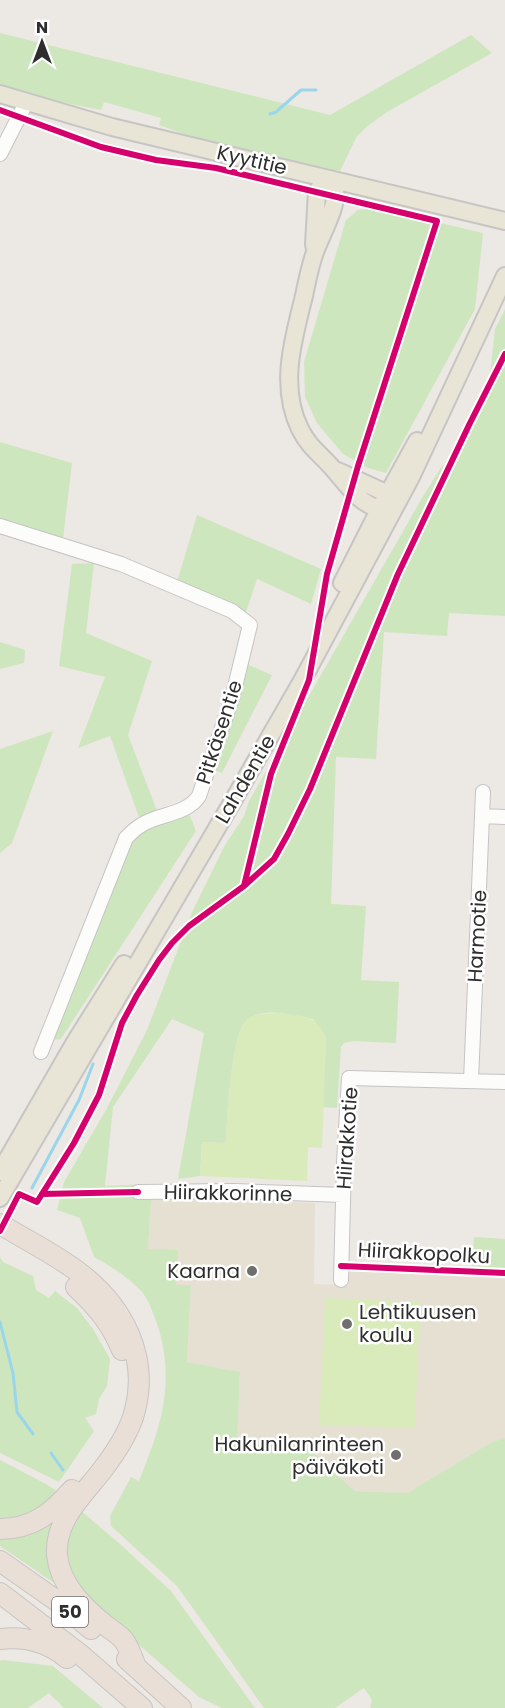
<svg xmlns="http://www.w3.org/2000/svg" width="505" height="1708" viewBox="0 0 505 1708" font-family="Poppins,sans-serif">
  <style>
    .education { fill: #e6e0d3 }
    .green { fill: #cee6be }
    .pitch { fill: #d9eabb }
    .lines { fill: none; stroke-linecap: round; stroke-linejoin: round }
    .stream { stroke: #99d6ec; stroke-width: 3 }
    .minor-casing { stroke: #c5c4c5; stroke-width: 16 }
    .major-casing { stroke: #c6c5c4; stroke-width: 20 }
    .highway-casing { stroke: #c6c5c4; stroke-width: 22 }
    .minor { stroke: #fcfcfb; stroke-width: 14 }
    .major { stroke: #e8e4d6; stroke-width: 16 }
    .highway { stroke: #eadfd6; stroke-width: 20 }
    .cycleway-casing { stroke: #fff; stroke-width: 10 }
    .cycleway { stroke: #d6006c; stroke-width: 6 }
    .poi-dot { fill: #706f6e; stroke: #fff; stroke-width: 2 }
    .labels { text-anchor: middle; stroke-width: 5; stroke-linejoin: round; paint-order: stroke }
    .shield { fill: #fff; stroke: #6d6d6d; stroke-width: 1.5 }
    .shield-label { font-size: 18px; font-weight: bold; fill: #2e2e2e }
    .street-label { font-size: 20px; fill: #2e2e2e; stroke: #fff }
    .poi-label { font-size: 20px; fill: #2e2e2e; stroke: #fff; text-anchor: end }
  </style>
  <rect width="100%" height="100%" fill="#ece8e4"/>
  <path class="education" d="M 203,1198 L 315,1203 L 314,1284 L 348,1285 L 348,1271 L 505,1279 L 505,1438 L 492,1442 L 407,1493 L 355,1491 L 302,1443 L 237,1444 L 240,1372 L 187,1362 L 191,1286 L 176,1285 L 148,1249 L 151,1199 Z"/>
  <path class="green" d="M 0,33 L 330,115 L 471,35 L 492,53 L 387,112 L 369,125 L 357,136 L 340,171 L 200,140 L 159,125 L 161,118 L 104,102 L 101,110 C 67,103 32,98 0,85 Z
    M 376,208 L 483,233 L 475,309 L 386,473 L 368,468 L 343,454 L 317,423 L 305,397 L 304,362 L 346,220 L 358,210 Z
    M 505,309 L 505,616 L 449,613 L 447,636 L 384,632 L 376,759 L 336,757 L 331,904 L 366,906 L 361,980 L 399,982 L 396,1043 L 353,1041 L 344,1043 L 341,1047 L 337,1108 L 323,1107 L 326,1038 L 313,1019 C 296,1016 270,1008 254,1016 C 251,1017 248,1019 246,1021 C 231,1036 227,1120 226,1143 L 202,1142 L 200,1176 L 178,1179 L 204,1033 L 172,1019 L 113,1107 L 105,1186 L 152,1184 L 148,1249 L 178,1250 L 176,1285 L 191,1285 L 187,1362 L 240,1372 L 237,1444 L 302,1443 L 355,1491 L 407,1493 L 492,1442 L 505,1438 L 505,1708 L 370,1708 L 372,1700 L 364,1688 L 335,1708 L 264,1708 L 177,1586 L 111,1526 L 110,1516 L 131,1477 L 139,1481 C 160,1429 175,1386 159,1330 C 155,1318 150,1302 142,1292 C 128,1277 112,1267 94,1257 L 80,1218 L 57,1210 L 64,1182 L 106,1110 L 147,1030 L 193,910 L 225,845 L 244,816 L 249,801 L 422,498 L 440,469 L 463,445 L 488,394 L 495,329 Z
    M 0,442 L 72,463 L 63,539 L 0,519 Z
    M 197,515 L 321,569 L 311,604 L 257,579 L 246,612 L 177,582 Z
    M 94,563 L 86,633 L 152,661 L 128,735 L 157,811 L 139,817 L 110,736 L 78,748 L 105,677 L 59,666 L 72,564 Z
    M 0,642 L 25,650 L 24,663 L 0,669 Z
    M 244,663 L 272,675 L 222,773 L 212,769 Z
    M 53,731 L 12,843 L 0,853 L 0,749 Z
    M 188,811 L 196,831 L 61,1039 L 49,1040 L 130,842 L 143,828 Z
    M 474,1237 L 505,1239 L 505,1268 L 472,1266 Z
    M 0,1257 L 3,1262 L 33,1276 L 36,1290 L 49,1298 L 55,1291 L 77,1308 L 93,1329 L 110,1359 L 107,1386 L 99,1399 L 96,1414 L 85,1418 L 94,1431 L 59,1482 L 0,1453 Z
    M 0,1460 L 46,1484 L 60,1493 L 32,1515 L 0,1521 Z
    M 79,1509 L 120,1544 L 171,1591 L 255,1708 L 222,1708 L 199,1697 L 92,1604 L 74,1582 L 65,1557 L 67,1531 Z
    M 54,1517 L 63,1589 L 0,1546 L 0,1534 Z
    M 3,1660 L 53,1666 L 103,1708 L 64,1708 L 49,1693 L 28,1708 L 0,1708 L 0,1661 Z"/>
  <path class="pitch" d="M 278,1013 C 300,1016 317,1014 326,1038 L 322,1148 L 308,1147 L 307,1181 L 200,1176 L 202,1142 L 226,1143 C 227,1120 231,1034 247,1020 C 255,1013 267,1014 278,1013 Z
    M 325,1298 L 420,1302 L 415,1428 L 319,1425 Z"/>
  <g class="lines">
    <path class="stream" d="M 270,114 L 276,112 L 301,90 L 316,90
      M 32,1188 L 79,1100 L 93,1064
      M 0,1322 L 13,1373 L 17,1412 L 33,1434
      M 51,1453 L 63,1470"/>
    <defs>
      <path id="minor" d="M 0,154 L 26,103
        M 0,526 L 121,564 L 232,611 L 250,625 L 233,695 L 199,796 C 189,812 165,814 149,821 C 139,825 133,831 126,838 L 41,1052
        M 482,816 L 505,817
        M 471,1081 L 483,792
        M 138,1192 L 234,1191 L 343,1195
        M 341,1280 L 344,1163 L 349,1078 L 505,1082"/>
      <path id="major" d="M 0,94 L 112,127 L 505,221
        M 330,179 C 331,183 335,188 335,192 C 338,205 320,238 315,252 C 310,266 307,281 304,296 C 293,340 279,386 300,429 C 310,449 322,455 335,471 C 349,487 364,510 388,510
        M 314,245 L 317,191 L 330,179
        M 338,471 L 388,494 L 391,503
        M 342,583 L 379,510 L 417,441
        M 0,1172 L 75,1042 L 124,964
        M 0,1198 L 234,799 L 303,679 L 411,477 L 505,276"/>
      <path id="highway" d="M 0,1224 C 26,1240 57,1255 81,1274 C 123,1307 149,1356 135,1410 C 130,1432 114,1455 100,1473 C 80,1498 55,1521 57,1555 C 60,1585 83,1607 105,1625 C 111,1630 121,1635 125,1642 C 130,1650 133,1659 136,1667
        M 76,1287 C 97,1307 111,1323 122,1350
        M 0,1529 C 32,1529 52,1513 72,1490
        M 0,1561 L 57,1601 L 91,1629
        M 0,1593 L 81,1655 L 142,1708
        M 0,1639 C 25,1636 48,1642 67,1658
        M 127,1659 L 181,1708"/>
    </defs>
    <use href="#minor" class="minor-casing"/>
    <use href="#major" class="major-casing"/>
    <use href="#highway" class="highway-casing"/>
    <use href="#minor" class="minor"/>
    <use href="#major" class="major"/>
    <use href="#highway" class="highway"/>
    <defs>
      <path id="cycleway" d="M 0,110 L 101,147 L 156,160 L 216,168 L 437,221 L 358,466 L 327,574 L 309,680 L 271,774 L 244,886
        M 42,1194 L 138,1192
        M 0,1231 L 19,1194 L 37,1202 L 74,1143 L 99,1095 L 122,1023 L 137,995 L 159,960 L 172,943 L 189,926 L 244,886 L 274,859 L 288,834 L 310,789 L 398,574 L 470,423 L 505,354
        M 341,1266 L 505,1273"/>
    </defs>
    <use href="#cycleway" class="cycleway-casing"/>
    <use href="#cycleway" class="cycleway"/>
  </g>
  <g class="poi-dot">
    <circle cx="252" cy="1271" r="6"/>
    <circle cx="347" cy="1324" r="6"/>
    <circle cx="396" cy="1455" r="6"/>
  </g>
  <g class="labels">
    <rect class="shield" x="52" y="1597" width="36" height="30" rx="4.5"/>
    <g class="shield-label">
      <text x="70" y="1618">50</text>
    </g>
    <g class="street-label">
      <text transform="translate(252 160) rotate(13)" y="7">Kyytitie</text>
      <text transform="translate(219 732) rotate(-72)" y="7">Pitkäsentie</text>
      <text transform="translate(245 779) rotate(-60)" y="7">Lahdentie</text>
      <text transform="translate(477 936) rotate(-87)" y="7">Harmotie</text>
      <text transform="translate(347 1138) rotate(-86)" y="7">Hiirakkotie</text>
      <text transform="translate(228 1193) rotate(1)" y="7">Hiirakkorinne</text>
      <text transform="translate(424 1253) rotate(3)" y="7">Hiirakkopolku</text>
    </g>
    <g class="poi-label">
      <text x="240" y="1278">Kaarna</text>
      <text x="359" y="1319" text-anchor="start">Lehtikuusen<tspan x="359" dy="23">koulu</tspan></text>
      <text x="384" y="1451">Hakunilanrinteen<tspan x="384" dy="23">päiväkoti</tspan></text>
    </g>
  </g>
  <g transform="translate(42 42)" stroke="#ffffff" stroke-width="4.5" paint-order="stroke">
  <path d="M0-4.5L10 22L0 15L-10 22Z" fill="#2e2e2e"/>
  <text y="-9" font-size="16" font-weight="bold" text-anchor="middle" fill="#2e2e2e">N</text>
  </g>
</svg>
